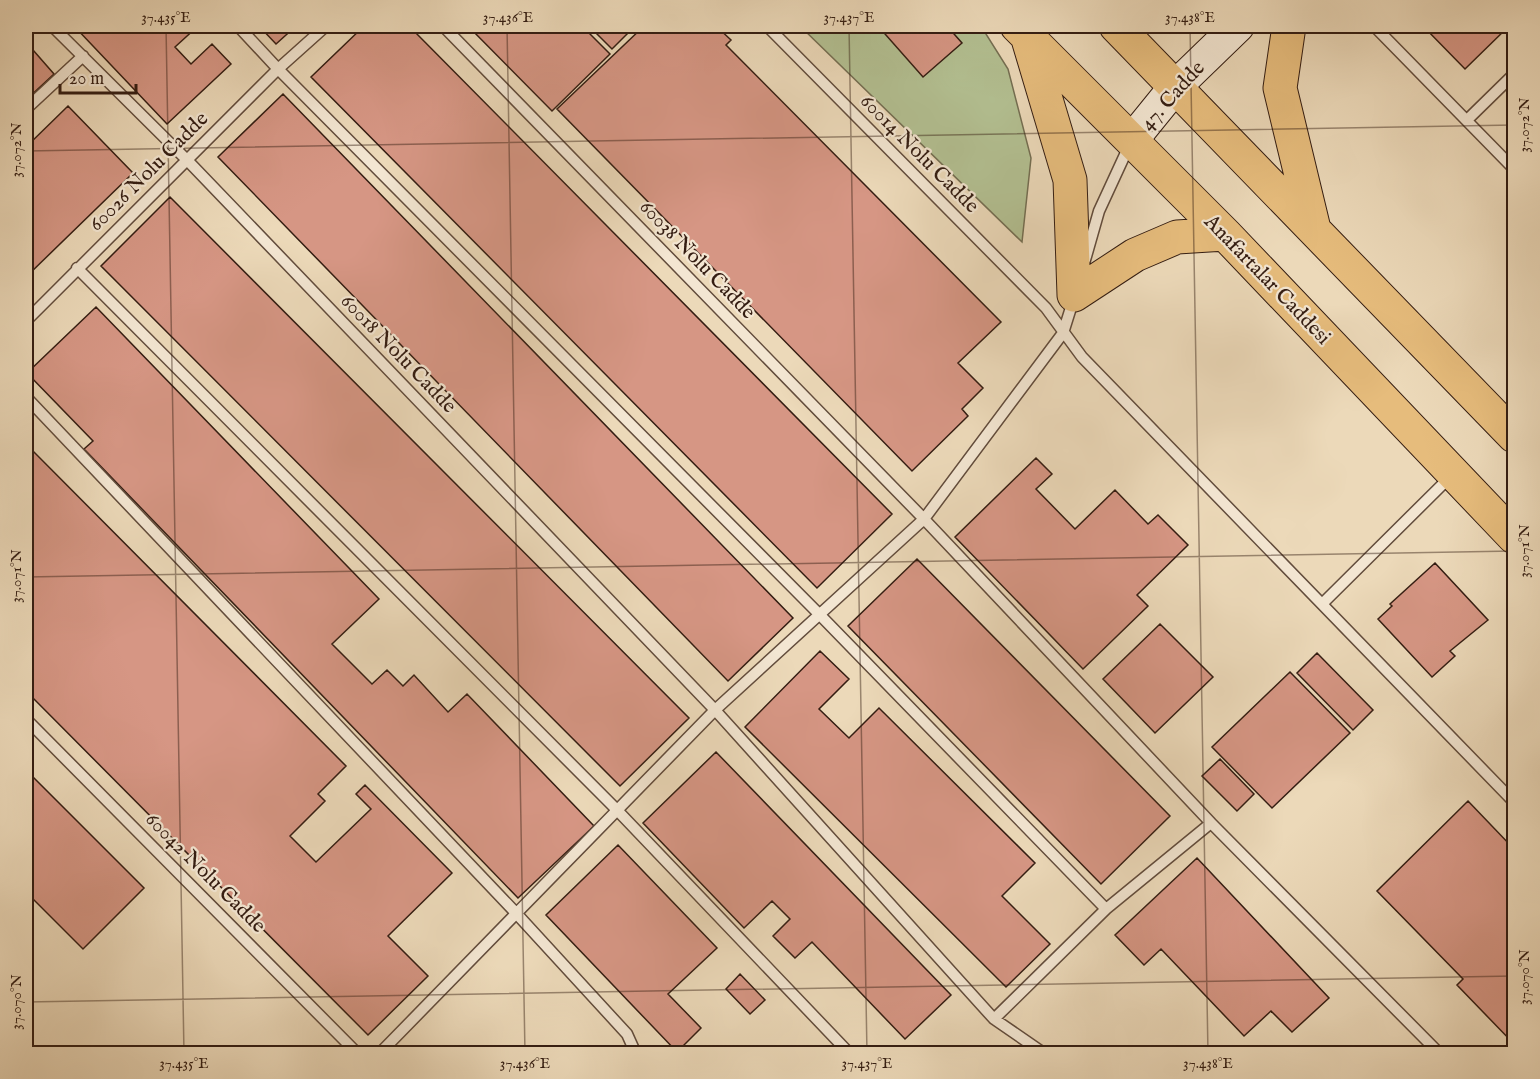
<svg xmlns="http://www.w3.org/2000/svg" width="1540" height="1079" viewBox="0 0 1540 1079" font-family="'IM FELL English',serif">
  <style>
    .green { fill: #b3c092; stroke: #746e52; stroke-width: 1.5 }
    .building { fill: #d69684; stroke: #341d12; stroke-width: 1.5 }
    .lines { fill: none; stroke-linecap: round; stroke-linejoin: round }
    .lane-casing { stroke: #624c3c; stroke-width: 13 }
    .secondary-casing { stroke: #341d12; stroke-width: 34 }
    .primary-casing { stroke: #341d12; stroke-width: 35 }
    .lane { stroke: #f3e6d2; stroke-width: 10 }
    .secondary { stroke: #f3e6d2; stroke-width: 32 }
    .primary { stroke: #e6bc7c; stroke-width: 33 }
    .ticks { fill: none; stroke: #341d12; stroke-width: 1.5; stroke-opacity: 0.45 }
    .labels { text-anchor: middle; stroke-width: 4.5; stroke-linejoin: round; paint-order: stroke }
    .street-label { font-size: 21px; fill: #341d12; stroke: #f3e6d2 }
    .neatline { fill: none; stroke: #341d12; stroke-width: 2 }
    .ticks-label { font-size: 15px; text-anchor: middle; fill: #341d12 }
  </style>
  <rect width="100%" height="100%" fill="#ecd9b9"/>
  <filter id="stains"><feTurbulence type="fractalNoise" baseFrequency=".00333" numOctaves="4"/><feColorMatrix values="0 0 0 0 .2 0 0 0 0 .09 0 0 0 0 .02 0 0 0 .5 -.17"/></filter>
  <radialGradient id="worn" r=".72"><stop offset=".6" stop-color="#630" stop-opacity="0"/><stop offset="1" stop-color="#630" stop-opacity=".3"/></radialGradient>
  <path class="green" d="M 800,26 L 981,26 L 1008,69 L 1031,158 L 1022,242 Z"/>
  <path class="building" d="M 74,26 L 198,26 L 175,47 L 191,64 L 212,44 L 231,64 L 167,124 Z
    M 259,26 L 296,26 L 276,44 Z
    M 364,26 L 409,26 L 892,514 L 817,588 L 311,77 Z
    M 468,26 L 582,26 L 610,54 L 552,111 Z
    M 589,26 L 635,26 L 612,49 Z
    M 644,26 L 716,26 L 731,40 L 726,45 L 1001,322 L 958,363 L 983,388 L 962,409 L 968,416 L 912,471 L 557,109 Z
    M 878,26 L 947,26 L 962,43 L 923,77 Z
    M 1423,26 L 1509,26 L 1465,69 Z
    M 26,42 L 54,74 L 26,100 Z
    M 283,94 L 793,618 L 728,681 L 218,157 Z
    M 68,106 L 133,173 L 26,277 L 26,147 Z
    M 170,197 L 689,718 L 620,786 L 101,266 Z
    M 96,307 L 379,599 L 332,644 L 372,684 L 387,670 L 403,686 L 414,675 L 448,712 L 467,694 L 594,826 L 518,898 L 84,449 L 93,441 L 27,373 Z
    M 26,444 L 346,766 L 318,794 L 325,801 L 290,836 L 316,862 L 371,809 L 356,794 L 365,785 L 452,873 L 388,936 L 428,976 L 368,1035 L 26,691 Z
    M 1036,458 L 1052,474 L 1036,489 L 1075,529 L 1115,490 L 1148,524 L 1158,515 L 1188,545 L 1137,595 L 1148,606 L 1083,669 L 955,537 Z
    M 917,559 L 1170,816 L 1101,884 L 848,626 Z
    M 1435,563 L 1488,620 L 1450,651 L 1455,656 L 1432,677 L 1378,619 L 1392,606 L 1390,604 Z
    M 1160,624 L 1213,677 L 1155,733 L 1103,679 Z
    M 820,651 L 849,679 L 819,709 L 849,738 L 879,708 L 1035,863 L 1002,896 L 1050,944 L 1006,987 L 745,727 Z
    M 1317,653 L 1373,710 L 1353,730 L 1297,673 Z
    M 1290,672 L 1350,733 L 1272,808 L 1212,747 Z
    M 716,752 L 951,995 L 905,1039 L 812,942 L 795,958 L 773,936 L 790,919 L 772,901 L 744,928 L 643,823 Z
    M 1220,759 L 1254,794 L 1237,811 L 1202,776 Z
    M 26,770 L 144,888 L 83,949 L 26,892 Z
    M 1468,801 L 1514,849 L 1513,1043 L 1457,985 L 1463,979 L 1377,891 Z
    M 618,845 L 717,948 L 668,994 L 701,1028 L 677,1052 L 546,915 Z
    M 1197,858 L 1329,998 L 1292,1032 L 1271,1011 L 1244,1036 L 1161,949 L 1144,965 L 1115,935 Z
    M 740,974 L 765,1000 L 750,1014 L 726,989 Z"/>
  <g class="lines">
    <defs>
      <path id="lane" d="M 52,26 L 188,161 L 715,710 L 994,1019 L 1106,909 L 819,614 L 278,69 L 238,26
        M 443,26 L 924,519 L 1211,823 L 1106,909
        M 767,26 L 1046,308 L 1082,357 L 1514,802
        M 1374,26 L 1514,169
        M 26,109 L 83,56
        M 1467,120 L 1514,74
        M 1085,260 L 1099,211 L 1129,146
        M 77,268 L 616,809 L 850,1054
        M 26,321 L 278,69 L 326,26
        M 26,397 L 515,912 L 627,1034 L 636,1054
        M 1322,604 L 1451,476
        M 26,719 L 358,1054
        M 1211,823 L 1440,1054
        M 994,1019 L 1045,1054
        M 379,1054 L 715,710 L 924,519 L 1063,333 L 1074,298"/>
      <path id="secondary" d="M 1132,140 L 1175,87 L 1238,26"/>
      <path id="primary" d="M 1017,26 L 1225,234 L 1514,537
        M 1116,26 L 1514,436
        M 1289,26 L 1280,88 L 1314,229
        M 1028,39 L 1070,180 L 1074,295
        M 1074,295 L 1135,255 L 1177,237 L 1225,234"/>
    </defs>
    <use href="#lane" class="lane-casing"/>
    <use href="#secondary" class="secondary-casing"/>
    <use href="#primary" class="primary-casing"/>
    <use href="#lane" class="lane"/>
    <use href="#secondary" class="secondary"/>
    <use href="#primary" class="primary"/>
  </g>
  <path class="ticks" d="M 166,26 L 184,1054M 507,26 L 525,1054M 849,26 L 867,1054M 1190,26 L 1208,1054M 26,151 L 1514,125M 26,577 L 1514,551M 26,1002 L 1514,976"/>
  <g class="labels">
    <g class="street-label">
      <text transform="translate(1172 95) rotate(-48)" y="7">47. Cadde</text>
      <text transform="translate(920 153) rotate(45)" y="7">60014 Nolu Cadde</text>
      <text transform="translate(148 171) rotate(-45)" y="7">60026 Nolu Cadde</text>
      <text transform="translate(698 259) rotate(46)" y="7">60038 Nolu Cadde</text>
      <text transform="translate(1268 279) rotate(46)" y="7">Anafartalar Caddesi</text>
      <text transform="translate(399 353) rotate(46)" y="7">60018 Nolu Cadde</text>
      <text transform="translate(206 872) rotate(45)" y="7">60042 Nolu Cadde</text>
    </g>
  </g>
  <rect width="1540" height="1079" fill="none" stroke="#ecd9b9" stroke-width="66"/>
  <path d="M60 84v9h76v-9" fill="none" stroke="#341d12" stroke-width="3"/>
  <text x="69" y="84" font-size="18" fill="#341d12" stroke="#f3e6d2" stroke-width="4.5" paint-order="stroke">20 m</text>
  <rect x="33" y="33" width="1474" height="1013" class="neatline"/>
  <g class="ticks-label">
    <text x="166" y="22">37.435°E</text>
    <text x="508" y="22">37.436°E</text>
    <text x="849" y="22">37.437°E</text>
    <text x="1190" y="22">37.438°E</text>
    <text transform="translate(1524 125) rotate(-90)" y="5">37.072°N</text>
    <text transform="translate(16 150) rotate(-90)" y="5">37.072°N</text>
    <text transform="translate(1524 551) rotate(-90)" y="5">37.071°N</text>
    <text transform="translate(16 576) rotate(-90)" y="5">37.071°N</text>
    <text transform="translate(1524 977) rotate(-90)" y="5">37.070°N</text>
    <text transform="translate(16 1002) rotate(-90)" y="5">37.070°N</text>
    <text x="184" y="1068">37.435°E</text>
    <text x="525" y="1068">37.436°E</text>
    <text x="867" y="1068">37.437°E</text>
    <text x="1208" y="1068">37.438°E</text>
  </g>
  <rect width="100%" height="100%" filter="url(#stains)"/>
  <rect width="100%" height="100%" fill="url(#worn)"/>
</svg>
